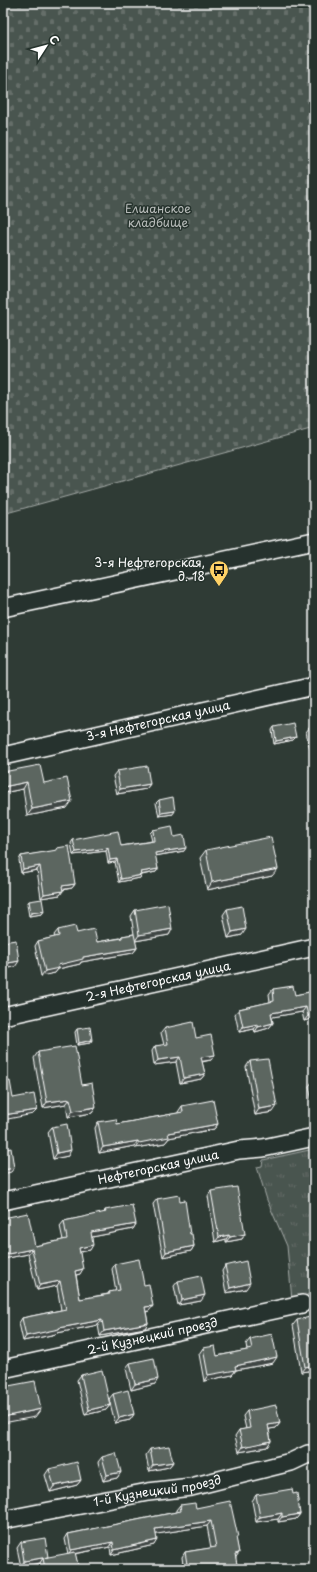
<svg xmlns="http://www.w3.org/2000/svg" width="317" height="1572" viewBox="0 0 317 1572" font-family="'Playpen Sans',sans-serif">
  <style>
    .grass { fill: url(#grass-tufts); stroke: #a4aaa7 }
    .cemetery { fill: url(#cemetery-stones); stroke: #a4aaa7 }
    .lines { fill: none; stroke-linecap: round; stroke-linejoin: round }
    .street-casing { stroke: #fff; stroke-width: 20 }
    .street { stroke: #26332d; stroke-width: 17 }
    .wall { fill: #4e5853; stroke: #fff }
    .shaded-wall { fill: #404744; stroke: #fff }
    .building { fill: #5b6661; stroke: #fff }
    .labels { text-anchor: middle; stroke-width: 3; stroke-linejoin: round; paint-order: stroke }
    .park-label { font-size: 12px; fill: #b7bbb9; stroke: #26332d }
    .poi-label { font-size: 12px; fill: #fff; stroke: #26332d; text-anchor: end }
    .street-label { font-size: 12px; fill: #fff; stroke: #26332d }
  </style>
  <defs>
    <pattern id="grass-tufts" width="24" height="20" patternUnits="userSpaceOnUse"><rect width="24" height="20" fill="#4a544f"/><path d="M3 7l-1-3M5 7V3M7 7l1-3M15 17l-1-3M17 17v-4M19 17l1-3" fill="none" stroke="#656e69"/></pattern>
    <pattern id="cemetery-stones" width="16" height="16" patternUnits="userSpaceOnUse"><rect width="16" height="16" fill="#4a544f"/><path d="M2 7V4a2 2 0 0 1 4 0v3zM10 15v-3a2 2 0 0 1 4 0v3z" fill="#656e69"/></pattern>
  </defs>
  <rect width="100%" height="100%" fill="#2f3b35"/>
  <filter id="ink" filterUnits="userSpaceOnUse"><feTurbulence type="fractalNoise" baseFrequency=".025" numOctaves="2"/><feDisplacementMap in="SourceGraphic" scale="8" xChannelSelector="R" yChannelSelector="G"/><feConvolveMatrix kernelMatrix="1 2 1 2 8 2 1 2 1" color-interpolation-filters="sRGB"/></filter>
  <g filter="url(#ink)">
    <path class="grass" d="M 314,1149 L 314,1291 L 313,1293 L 292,1300 L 287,1246 L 267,1200 L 257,1167 L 262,1166 L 263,1160 Z"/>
    <path class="cemetery" d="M 3,3 L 314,3 L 314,428 L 3,514 Z"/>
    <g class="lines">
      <defs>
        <g id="street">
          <path d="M 3,608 L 314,541"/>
          <path id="s1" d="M 3,756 L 314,686"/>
          <path id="s2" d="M 3,1016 L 314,947"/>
          <path id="s3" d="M 3,1201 L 239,1150 L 263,1148 L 314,1137"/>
          <path id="s4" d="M 3,1369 L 302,1304"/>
          <path id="s5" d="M 3,1520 L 148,1492 L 191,1487 L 291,1462 L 308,1454"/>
        </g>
      </defs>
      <use href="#street" class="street-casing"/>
      <use href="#street" class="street"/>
    </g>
    <path class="wall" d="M 314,726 L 314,748 L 310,749 L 306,732 L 310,727 Z
      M 274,727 L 293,740 L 274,744 L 272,730 Z
      M 117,771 L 150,784 L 146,789 L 117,794 L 113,776 Z
      M 3,772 L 44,783 L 67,808 L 27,816 L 23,789 L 3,793 Z
      M 159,800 L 173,814 L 159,816 L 156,803 Z
      M 153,830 L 174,837 L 184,851 L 155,856 L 158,869 L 156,872 L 142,875 L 140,878 L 119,882 L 115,862 L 108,863 L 106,851 L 73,855 L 71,843 L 73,840 L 121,846 L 152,841 L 150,833 Z
      M 57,848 L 75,884 L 72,888 L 63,890 L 60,895 L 41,898 L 37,870 L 21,873 L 19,860 L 21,856 L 55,851 Z
      M 206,850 L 272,876 L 207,890 L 200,858 Z
      M 29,901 L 44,911 L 42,914 L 29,916 L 27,904 Z
      M 227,909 L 242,935 L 228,938 L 223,915 Z
      M 135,910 L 172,929 L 169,935 L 135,941 L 137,948 L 133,953 L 81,962 L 80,964 L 58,969 L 55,973 L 41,976 L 35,946 L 38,941 L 55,937 L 54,935 L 58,930 L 77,933 L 97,942 L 120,938 L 122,936 L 134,934 L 131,916 Z
      M 273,989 L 295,995 L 314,991 L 314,1018 L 304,1021 L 302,1012 L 272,1017 L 273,1023 L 269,1028 L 255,1032 L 254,1029 L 239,1032 L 235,1014 L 239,1009 L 270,1002 L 269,994 Z
      M 165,1028 L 196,1038 L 211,1060 L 202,1062 L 205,1074 L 201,1079 L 180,1083 L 176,1062 L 154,1065 L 152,1051 L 155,1046 L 164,1045 L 161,1033 Z
      M 77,1029 L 92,1040 L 90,1043 L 77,1045 L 75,1032 Z
      M 38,1052 L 82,1085 L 96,1107 L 92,1113 L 68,1117 L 66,1104 L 43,1108 L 34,1058 Z
      M 250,1061 L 273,1112 L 255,1115 L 246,1067 Z
      M 313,1081 L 314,1081 L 314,1108 L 313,1108 L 309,1086 Z
      M 182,1106 L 218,1124 L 214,1129 L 169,1138 L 165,1143 L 135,1148 L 134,1146 L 99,1153 L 95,1128 L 98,1122 L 117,1124 L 178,1113 L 178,1112 Z
      M 52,1127 L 68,1156 L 53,1159 L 48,1132 Z
      M 211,1191 L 245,1234 L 242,1239 L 226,1242 L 226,1239 L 215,1242 L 208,1196 Z
      M 157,1199 L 180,1201 L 194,1246 L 191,1251 L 163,1257 L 153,1204 Z
      M 105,1210 L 136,1224 L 133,1229 L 92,1237 L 90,1250 L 80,1252 L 80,1274 L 76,1275 L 80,1299 L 108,1294 L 109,1292 L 116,1291 L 112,1269 L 115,1264 L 149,1311 L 146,1312 L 148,1323 L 145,1328 L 100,1336 L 98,1325 L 57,1333 L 56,1334 L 23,1341 L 19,1323 L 22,1318 L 61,1310 L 57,1286 L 37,1290 L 28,1254 L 3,1259 L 3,1218 L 35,1246 L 63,1240 L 60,1226 L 64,1221 L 104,1213 Z
      M 225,1266 L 246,1289 L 226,1293 L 222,1271 Z
      M 178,1281 L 201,1301 L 178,1305 L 174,1286 Z
      M 297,1320 L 314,1339 L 314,1370 L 301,1372 L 293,1325 Z
      M 250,1339 L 273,1363 L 236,1370 L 232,1375 L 204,1381 L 199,1354 L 203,1348 L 217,1356 L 247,1350 L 246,1344 Z
      M 130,1363 L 155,1384 L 131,1390 L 126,1368 Z
      M 81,1375 L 110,1405 L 106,1410 L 85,1415 L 77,1380 Z
      M 113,1394 L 134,1414 L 130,1420 L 115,1423 L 109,1399 Z
      M 247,1411 L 280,1423 L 276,1428 L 269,1429 L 271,1441 L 267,1447 L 239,1452 L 235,1436 L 239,1430 L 246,1429 L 243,1416 Z
      M 150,1449 L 173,1462 L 169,1467 L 149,1471 L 146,1455 Z
      M 102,1457 L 121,1472 L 117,1478 L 103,1481 L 98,1462 Z
      M 49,1469 L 81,1480 L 77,1485 L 50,1492 L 45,1475 Z
      M 293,1494 L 300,1514 L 296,1519 L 278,1522 L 278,1519 L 256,1522 L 252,1501 L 256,1495 Z
      M 180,1505 L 196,1508 L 236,1539 L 239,1553 L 236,1557 L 234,1569 L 183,1565 L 182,1557 L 185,1552 L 211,1548 L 207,1526 L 156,1534 L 154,1545 L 111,1555 L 110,1547 L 75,1554 L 79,1569 L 41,1569 L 40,1563 L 21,1567 L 17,1548 L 21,1542 L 48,1557 L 48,1558 L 68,1554 L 65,1539 L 68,1534 L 176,1512 L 176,1510 Z"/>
    <path class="shaded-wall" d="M 296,737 L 293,740 L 274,744 L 276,741 Z
      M 314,744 L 314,748 L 310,749 Z
      M 27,782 L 23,789 L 3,793 L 3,787 Z
      M 150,784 L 146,789 L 117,794 L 120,789 Z
      M 72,801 L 67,808 L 27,816 L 32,809 Z
      M 175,811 L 173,814 L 159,816 L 161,813 Z
      M 108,848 L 106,851 L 73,855 L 76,852 Z
      M 186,848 L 184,851 L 153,856 L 155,853 Z
      M 117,859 L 115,862 L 108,863 L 110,860 Z
      M 40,866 L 37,870 L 21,873 L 23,869 Z
      M 158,869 L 156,872 L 139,875 L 141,872 Z
      M 278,869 L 272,876 L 207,890 L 212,882 Z
      M 142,875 L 140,878 L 119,882 L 121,879 Z
      M 75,884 L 72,888 L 59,890 L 62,886 Z
      M 63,891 L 60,895 L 41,898 L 44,894 Z
      M 44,911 L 42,914 L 29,916 L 31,913 Z
      M 172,929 L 169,935 L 135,941 L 139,935 Z
      M 246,929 L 242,935 L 228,938 L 232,932 Z
      M 137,948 L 133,953 L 81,962 L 80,964 L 58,969 L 55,973 L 41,976 L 45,971 L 58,965 L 83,957 Z
      M 19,961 L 15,967 L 3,969 L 3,964 Z
      M 306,1007 L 302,1012 L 267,1018 L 271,1013 Z
      M 314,1014 L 314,1018 L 304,1021 L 308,1016 Z
      M 273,1023 L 269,1028 L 255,1032 L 258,1027 Z
      M 258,1024 L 254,1029 L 239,1032 L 243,1027 Z
      M 92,1040 L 90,1043 L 77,1045 L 79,1043 Z
      M 215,1055 L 211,1060 L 198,1062 L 201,1057 Z
      M 180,1057 L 176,1062 L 154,1065 L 158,1060 Z
      M 205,1074 L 201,1079 L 180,1083 L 184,1078 Z
      M 70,1099 L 66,1104 L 43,1108 L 47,1102 Z
      M 277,1106 L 273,1112 L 255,1115 L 259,1109 Z
      M 96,1107 L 92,1113 L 68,1117 L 73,1111 Z
      M 37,1110 L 33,1114 L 3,1120 L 3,1115 Z
      M 218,1124 L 214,1129 L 169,1138 L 165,1143 L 135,1148 L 139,1143 L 168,1133 Z
      M 138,1141 L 134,1146 L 99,1153 L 103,1147 Z
      M 71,1150 L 68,1156 L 53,1159 L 57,1153 Z
      M 14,1168 L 11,1172 L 3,1174 L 3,1170 Z
      M 136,1224 L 133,1229 L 87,1238 L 91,1232 Z
      M 245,1234 L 242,1239 L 226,1242 L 230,1237 Z
      M 229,1235 L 226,1239 L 215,1242 L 219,1237 Z
      M 93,1245 L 90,1250 L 75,1253 L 79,1248 Z
      M 194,1246 L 191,1251 L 163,1257 L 166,1252 Z
      M 32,1249 L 28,1254 L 3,1259 L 3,1255 Z
      M 83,1269 L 80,1274 L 72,1276 L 75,1271 Z
      M 60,1281 L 57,1286 L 37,1290 L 40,1285 Z
      M 250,1283 L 246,1289 L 226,1293 L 230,1288 Z
      M 205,1295 L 201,1301 L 178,1305 L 182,1300 Z
      M 153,1306 L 149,1311 L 142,1312 L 145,1307 Z
      M 102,1320 L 98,1325 L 57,1333 L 56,1334 L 23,1341 L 26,1336 L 59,1328 Z
      M 148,1323 L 145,1328 L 100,1336 L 104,1331 Z
      M 277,1357 L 273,1363 L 236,1370 L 232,1375 L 204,1381 L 208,1375 L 235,1366 Z
      M 314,1365 L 314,1370 L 301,1372 L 305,1367 Z
      M 158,1379 L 155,1384 L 131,1390 L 135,1384 Z
      M 110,1405 L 106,1410 L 85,1415 L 89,1410 Z
      M 41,1409 L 35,1417 L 3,1423 L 3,1417 Z
      M 134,1414 L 130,1420 L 115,1423 L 119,1418 Z
      M 280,1423 L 276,1428 L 264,1430 L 268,1425 Z
      M 271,1441 L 267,1447 L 239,1452 L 243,1447 Z
      M 173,1462 L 169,1467 L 149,1471 L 153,1465 Z
      M 121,1472 L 117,1478 L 103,1481 L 107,1475 Z
      M 81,1480 L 77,1485 L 50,1492 L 54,1486 Z
      M 282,1513 L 278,1519 L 256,1522 L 260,1517 Z
      M 300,1514 L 296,1519 L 278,1522 L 282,1517 Z
      M 211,1521 L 207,1526 L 151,1535 L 155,1529 Z
      M 157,1540 L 154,1545 L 111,1555 L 114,1550 Z
      M 113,1542 L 110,1547 L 68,1555 L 71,1550 Z
      M 48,1557 L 44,1562 L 43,1558 L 40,1563 L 21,1567 L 24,1561 Z
      M 237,1564 L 234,1569 L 210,1569 Z"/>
    <path class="building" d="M 293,723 L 296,737 L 276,741 L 274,727 Z
      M 314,726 L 314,744 L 310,727 Z
      M 40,765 L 44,783 L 67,778 L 72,801 L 32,809 L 27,782 L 3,787 L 3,772 Z
      M 147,766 L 150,784 L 120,789 L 117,771 Z
      M 173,797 L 175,811 L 161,813 L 159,800 Z
      M 172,826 L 174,837 L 184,835 L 186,848 L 155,853 L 158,869 L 141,872 L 142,875 L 121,879 L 117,859 L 110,860 L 108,848 L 76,852 L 73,840 L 118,831 L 121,846 L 154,841 L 153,830 Z
      M 271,837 L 278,869 L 212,882 L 206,850 Z
      M 69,846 L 75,884 L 62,886 L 63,891 L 44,894 L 40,866 L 23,869 L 21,856 L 57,850 L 57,848 Z
      M 42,899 L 44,911 L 31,913 L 29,901 Z
      M 168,904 L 172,929 L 139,935 L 135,910 Z
      M 242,906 L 246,929 L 232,932 L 227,909 Z
      M 75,926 L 77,933 L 94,929 L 97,942 L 122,938 L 122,936 L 134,934 L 137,948 L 83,957 L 83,959 L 58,965 L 59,968 L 45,971 L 38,941 L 59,936 L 58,930 Z
      M 16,940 L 19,961 L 3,964 L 3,942 Z
      M 293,986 L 295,995 L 314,991 L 314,1014 L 308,1016 L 306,1007 L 271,1013 L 273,1023 L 258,1027 L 258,1024 L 243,1027 L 239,1009 L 274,1001 L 273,989 Z
      M 193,1022 L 196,1038 L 211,1035 L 215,1055 L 201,1057 L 205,1074 L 184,1078 L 180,1057 L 158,1060 L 155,1046 L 168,1044 L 165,1028 Z
      M 90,1027 L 92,1040 L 79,1043 L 77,1029 Z
      M 75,1046 L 82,1085 L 92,1083 L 96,1107 L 73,1111 L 70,1099 L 47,1102 L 38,1052 Z
      M 268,1059 L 277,1106 L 259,1109 L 250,1061 Z
      M 3,1065 L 6,1082 L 10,1081 L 13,1098 L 34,1094 L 37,1110 L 3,1115 Z
      M 213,1100 L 218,1124 L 168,1133 L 169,1137 L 139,1143 L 138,1141 L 103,1147 L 98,1122 L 116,1119 L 117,1124 L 183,1112 L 182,1106 Z
      M 67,1124 L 71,1150 L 57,1153 L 52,1127 Z
      M 11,1148 L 14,1168 L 3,1170 L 3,1150 Z
      M 237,1187 L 245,1234 L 230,1237 L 229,1235 L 219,1237 L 211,1191 Z
      M 179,1195 L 180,1201 L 185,1200 L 190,1234 L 192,1234 L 194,1246 L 166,1252 L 157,1199 Z
      M 132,1205 L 136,1224 L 91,1232 L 93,1245 L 79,1248 L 83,1269 L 75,1271 L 80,1299 L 110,1294 L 109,1292 L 120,1290 L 115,1264 L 139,1259 L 144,1285 L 149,1284 L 153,1306 L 145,1307 L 148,1323 L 104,1331 L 102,1320 L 59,1328 L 59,1329 L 26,1336 L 22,1318 L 66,1309 L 60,1281 L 40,1285 L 32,1249 L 3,1255 L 3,1231 L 4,1231 L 3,1224 L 3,1218 L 28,1213 L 35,1246 L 67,1239 L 64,1221 L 106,1212 L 105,1210 Z
      M 246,1261 L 250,1283 L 230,1288 L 225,1266 Z
      M 201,1276 L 205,1295 L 182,1300 L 178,1281 Z
      M 310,1317 L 314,1339 L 314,1365 L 305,1367 L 297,1320 Z
      M 272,1334 L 277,1357 L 235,1366 L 236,1370 L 208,1375 L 203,1348 L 215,1346 L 217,1356 L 252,1349 L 250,1339 Z
      M 154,1358 L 158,1379 L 135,1384 L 130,1363 Z
      M 102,1370 L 110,1405 L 89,1410 L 81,1375 Z
      M 35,1381 L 41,1409 L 3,1417 L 3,1387 Z
      M 128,1390 L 134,1414 L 119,1418 L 113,1394 Z
      M 276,1405 L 280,1423 L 268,1425 L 271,1441 L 243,1447 L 239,1430 L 250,1428 L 247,1411 Z
      M 169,1446 L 173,1462 L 153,1465 L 150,1449 Z
      M 116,1453 L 121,1472 L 107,1475 L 102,1457 Z
      M 77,1462 L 81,1480 L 54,1486 L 49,1469 Z
      M 292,1489 L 293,1494 L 297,1493 L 300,1514 L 282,1517 L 282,1513 L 260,1517 L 256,1495 Z
      M 230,1501 L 238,1537 L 236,1537 L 239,1553 L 235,1554 L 237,1564 L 210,1569 L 166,1569 L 187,1564 L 185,1552 L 216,1547 L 211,1521 L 155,1529 L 157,1540 L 114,1550 L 113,1542 L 71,1550 L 68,1534 L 181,1511 L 180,1505 L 195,1503 L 196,1508 Z
      M 45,1538 L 48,1557 L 24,1561 L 21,1542 Z
      M 75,1552 L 79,1569 L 45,1569 L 43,1558 Z"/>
  </g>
  <defs>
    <symbol id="bus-pin" viewBox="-11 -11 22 30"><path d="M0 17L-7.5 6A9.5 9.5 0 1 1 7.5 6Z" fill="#ffd166" stroke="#26332d"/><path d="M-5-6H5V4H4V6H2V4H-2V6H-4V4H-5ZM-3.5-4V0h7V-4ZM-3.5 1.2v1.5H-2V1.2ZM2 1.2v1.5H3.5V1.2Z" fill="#111"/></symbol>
  </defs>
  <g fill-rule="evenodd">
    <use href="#bus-pin" x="208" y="559" width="22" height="30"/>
  </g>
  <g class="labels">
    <g class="park-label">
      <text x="158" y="213">Елшанское<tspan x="158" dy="14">кладбище</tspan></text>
    </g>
    <g class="poi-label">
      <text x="205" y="567">3-я Нефтегорская,<tspan x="205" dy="14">д. 18</tspan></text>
    </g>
    <g class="street-label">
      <text dy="4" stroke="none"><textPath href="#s1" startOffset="159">3-я Нефтегорская улица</textPath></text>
      <text dy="4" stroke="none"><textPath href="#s2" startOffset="159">2-я Нефтегорская улица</textPath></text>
      <text dy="4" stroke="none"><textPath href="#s3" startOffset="159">Нефтегорская улица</textPath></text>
      <text dy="4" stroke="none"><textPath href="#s4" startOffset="153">2-й Кузнецкий проезд</textPath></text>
      <text dy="4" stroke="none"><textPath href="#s5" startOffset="157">1-й Кузнецкий проезд</textPath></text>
    </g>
  </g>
  <rect width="317" height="1572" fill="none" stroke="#26332d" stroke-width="16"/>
  <rect x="8" y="8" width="301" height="1556" fill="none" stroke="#fff" stroke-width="1.5" filter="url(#ink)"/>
  <g transform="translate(46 46) rotate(54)" stroke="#26332d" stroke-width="3" paint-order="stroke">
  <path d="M0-3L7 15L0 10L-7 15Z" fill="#ffffff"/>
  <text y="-6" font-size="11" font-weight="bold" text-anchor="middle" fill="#ffffff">С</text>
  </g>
</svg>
